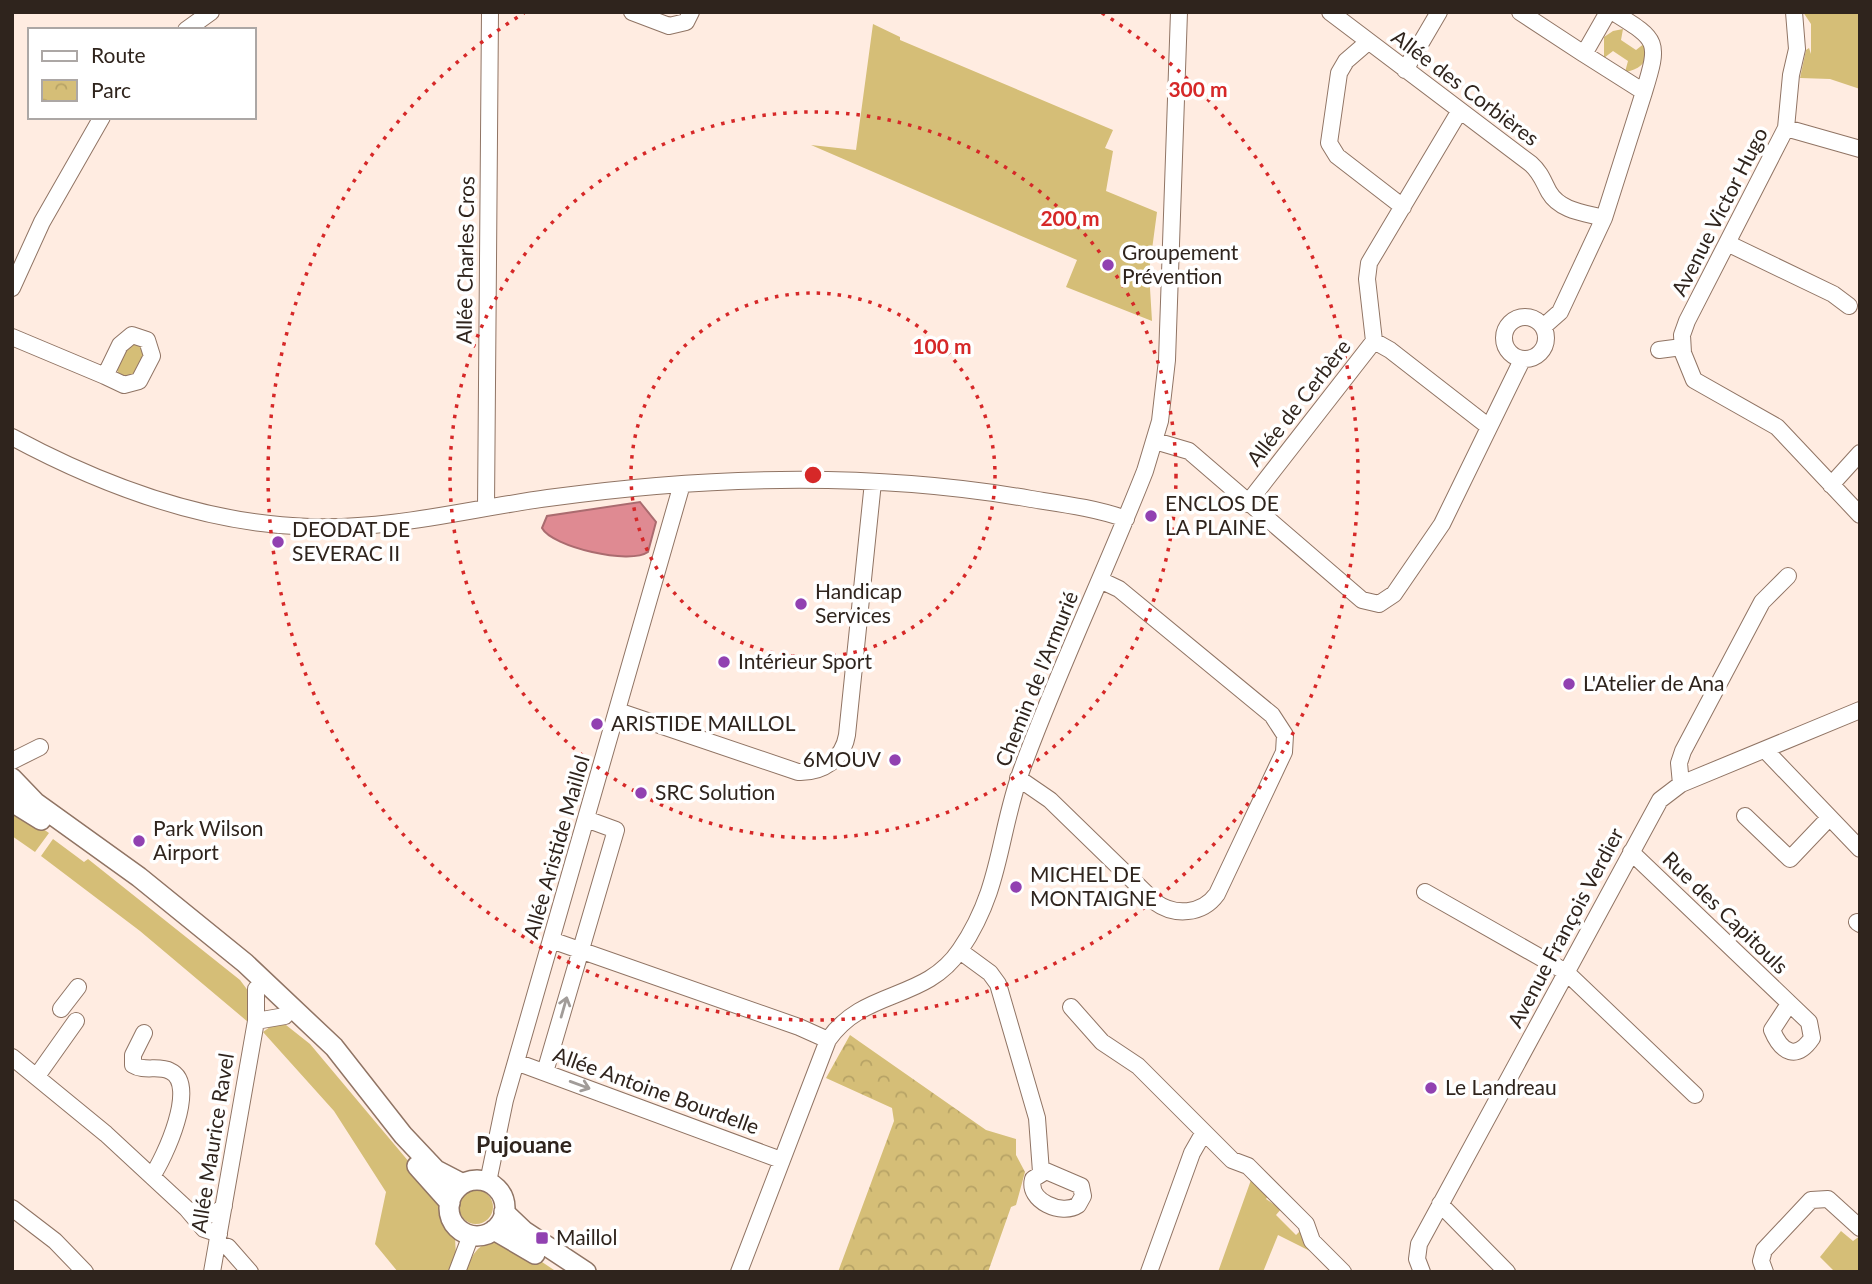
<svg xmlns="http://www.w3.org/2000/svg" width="1872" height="1284" viewBox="0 0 1872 1284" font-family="Lato,sans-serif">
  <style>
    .green { fill: #d5be77 }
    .park { fill: url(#park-crowns) }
    .water { fill: #df8a92; stroke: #aa6b6f; stroke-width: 2 }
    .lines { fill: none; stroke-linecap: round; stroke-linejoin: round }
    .minor-casing { stroke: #907464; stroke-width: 18 }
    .major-casing { stroke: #907464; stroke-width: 22 }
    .minor { stroke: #fff; stroke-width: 16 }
    .major { stroke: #fff; stroke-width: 19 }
    .oneway { stroke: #a19c99 }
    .ring { fill: none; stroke: #d62828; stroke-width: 3.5; stroke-dasharray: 3.5 7 }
    .poi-dot { fill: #9141b1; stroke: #fff; stroke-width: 2.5 }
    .labels { text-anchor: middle; stroke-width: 7; stroke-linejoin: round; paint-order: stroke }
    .street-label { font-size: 21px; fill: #2f241d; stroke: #fff }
    .poi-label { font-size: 21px; fill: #2f241d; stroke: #fff; text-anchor: start }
    .neighbourhood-label { font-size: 23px; font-weight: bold; fill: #2f241d; stroke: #fff }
    .centre { fill: #d62828; stroke: #fff; stroke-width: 3.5 }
    .ring-label { font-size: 21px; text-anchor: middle; font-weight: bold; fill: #d62828; stroke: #fff; stroke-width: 7; stroke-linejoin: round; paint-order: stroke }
  </style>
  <defs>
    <pattern id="park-crowns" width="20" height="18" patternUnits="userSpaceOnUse" patternTransform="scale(1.75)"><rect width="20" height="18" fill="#d5be77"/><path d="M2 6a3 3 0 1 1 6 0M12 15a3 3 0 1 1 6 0" fill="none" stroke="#b7a366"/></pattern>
  </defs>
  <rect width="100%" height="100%" fill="#ffece1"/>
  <path class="green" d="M 1803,12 L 1860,12 L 1860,89 L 1830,79 L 1800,78 L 1806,50 L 1809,48 L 1811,54 L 1811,24 Z
    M 873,24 L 900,37 L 900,40 L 1113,130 L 1105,148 L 1113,151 L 1106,191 L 1157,212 L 1149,272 L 1152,321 L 1066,287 L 1077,260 L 811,145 L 856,150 Z
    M 1623,29 L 1621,40 L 1636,50 L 1645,43 C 1650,61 1642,69 1625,72 L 1628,61 L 1613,51 L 1604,58 L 1604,37 L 1613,31 Z
    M 140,341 L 147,358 L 142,359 L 136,368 L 139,372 L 131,379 L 120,376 L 116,368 L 126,352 L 123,348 L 126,344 Z
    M 12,808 L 49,833 L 35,852 L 12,836 Z
    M 53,839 L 84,862 L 88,859 L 240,980 L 249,992 L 248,1022 L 140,931 L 41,856 Z
    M 274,1024 L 286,1025 L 310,1044 L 425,1181 L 439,1202 L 446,1225 L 455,1238 L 456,1256 L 452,1272 L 398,1272 L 375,1244 L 386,1192 L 334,1111 L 263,1032 Z
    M 1251,1180 L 1268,1196 L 1266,1199 L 1281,1209 L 1276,1215 L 1296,1235 L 1301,1230 L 1304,1242 L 1316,1254 L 1278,1235 L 1263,1272 L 1218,1272 Z
    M459 1207a17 17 0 1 1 34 0a17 17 0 1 1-34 0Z
    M 1841,1231 L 1853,1241 L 1860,1236 L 1860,1272 L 1835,1272 L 1820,1257 Z
    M 494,1240 L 518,1246 L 554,1270 L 466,1272 C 472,1255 476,1246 494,1240 Z"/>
  <path class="park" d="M 850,1035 L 986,1130 L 1016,1139 L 1016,1155 L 1025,1172 L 1016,1205 L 1011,1207 L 988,1272 L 838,1272 L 894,1121 L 892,1108 L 826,1078 Z"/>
  <path class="water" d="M 640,502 L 656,522 L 648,552 C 630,565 552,547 542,528 L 547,516 Z"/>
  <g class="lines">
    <defs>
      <path id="minor" d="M 632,12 L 669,26 L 686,22 L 691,12
        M 1330,12 L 1531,164 C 1541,173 1543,181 1549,192 C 1560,211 1585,213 1604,218 L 1644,92 L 1584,54 L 1608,12
        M 1520,12 L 1584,54
        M 1613,12 C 1658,40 1660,40 1644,92
        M 1794,12 L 1797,49 L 1791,75 L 1786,128 L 1687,321 L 1682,335 L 1683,353 L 1694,380 L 1777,427 L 1860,515
        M 186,30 L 211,12
        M 1368,42 L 1346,61 L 1339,73 L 1329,143 L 1337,156 L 1403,207
        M 1405,70 L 1439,12
        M 1786,128 L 1860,149
        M 1727,243 L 1833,294 L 1849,306
        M 12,288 L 42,222 L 102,117
        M1504 338a21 21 0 1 1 42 0a21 21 0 1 1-42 0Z
        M 1543,327 L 1560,312 L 1604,218
        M 132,335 L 147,340 L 152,356 L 139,381 L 124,385 L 105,376 L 120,345 Z
        M 12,337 L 105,376
        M 1374,341 L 1367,279 L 1369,263 L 1459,112
        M 1374,341 L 1390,350 L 1489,427
        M 1659,350 L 1682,347
        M 12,437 C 105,487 205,524 310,527 C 391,530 468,509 548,498 C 707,476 872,471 1031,499 C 1063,504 1095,508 1126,519
        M 1155,441 L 1189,451 L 1362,600 L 1379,604 L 1394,594 L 1442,524 L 1522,360
        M 1831,485 L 1860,453
        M 1247,504 L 1374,341
        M 486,508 L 490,12
        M 618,711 L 798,772 C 823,773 843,759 847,735 L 873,482
        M 1765,750 L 1860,849
        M 12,761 L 40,747
        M 1018,778 L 1050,800 L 1155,902 C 1174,916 1202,915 1217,894 L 1284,752 L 1285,735 L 1272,715 L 1119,589 L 1100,580
        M 1681,784 L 1679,763 L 1683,751 L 1762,602 L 1788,576
        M 1745,816 L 1790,859 L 1828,819
        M 1631,852 L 1809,1022 L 1812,1038 C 1797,1060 1782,1054 1772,1030 L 1789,1004
        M 1425,892 L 1566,972 L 1695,1095
        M 1857,922 L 1860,924
        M 551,940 L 799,1027 L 828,1040
        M 960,951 L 990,973 L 998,984 L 1037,1118 L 1041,1172
        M 1071,1007 L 1102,1042 L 1138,1066 L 1204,1132
        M 61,1009 L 78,987
        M 256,1021 L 285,1016
        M 144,1033 L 133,1055 L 133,1065 C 144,1072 159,1065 170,1071 C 199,1084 164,1159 152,1176
        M 12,1057 L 106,1134 L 187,1209
        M 516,1062 L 781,1160
        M 545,1072 L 616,830 L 586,819
        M 37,1076 L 76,1021
        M 1046,1171 L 1081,1186 L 1083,1196 L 1078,1205 C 1062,1216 1027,1201 1033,1179 Z
        M 488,1182 L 505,1100 L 682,484
        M 1440,1204 L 1507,1272
        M 12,1208 L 55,1241 L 85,1272
        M 219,1234 L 204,1229 L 187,1209 C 201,1215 212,1219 224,1206
        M 217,1244 L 228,1247 L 250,1272
        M 212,1272 L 256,1021 L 256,989
        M 457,1272 L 471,1235
        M 739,1272 L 828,1040 C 864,988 925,1002 960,950 C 1003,887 998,832 1023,766 C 1060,666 1106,570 1145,471 L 1160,421 L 1167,360 L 1179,12
        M 1149,1272 L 1192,1153 L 1204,1132 L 1232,1160 L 1248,1166 L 1306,1224 L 1312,1241 L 1343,1272
        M 1422,1272 L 1417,1259 L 1419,1244 L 1660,800 L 1681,784 L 1860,710
        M 1765,1272 L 1761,1261 L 1764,1250 L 1811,1200 L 1828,1199 L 1860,1228"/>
      <path id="major" d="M 12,778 L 36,803 L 139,877 L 245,963 L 334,1047 L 403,1135 L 436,1170 L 463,1184
        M 12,802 L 41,820
        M 417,1166 L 450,1203
        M449 1208a28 28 0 1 1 56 0a28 28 0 1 1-56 0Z
        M 504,1212 L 524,1231 L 586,1272
        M 494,1230 L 535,1254"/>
    </defs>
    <use href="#minor" class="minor-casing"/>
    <use href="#major" class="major-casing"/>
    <use href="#minor" class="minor"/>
    <use href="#major" class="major"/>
  </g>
  <defs><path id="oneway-shaft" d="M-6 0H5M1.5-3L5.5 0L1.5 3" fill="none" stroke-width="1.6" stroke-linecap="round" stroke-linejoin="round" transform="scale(1.75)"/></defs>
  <g class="oneway">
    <use href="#oneway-shaft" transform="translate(564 1007) rotate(-74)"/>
    <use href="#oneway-shaft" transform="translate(580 1085) rotate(20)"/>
  </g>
  <g class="ring">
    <circle cx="813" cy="475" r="182"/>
    <circle cx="813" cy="475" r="363"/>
    <path d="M1102 13A545 545 0 1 1 524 13"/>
  </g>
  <g class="poi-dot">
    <circle cx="1108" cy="265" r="7"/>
    <circle cx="1151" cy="516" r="7"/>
    <circle cx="278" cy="542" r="7"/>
    <circle cx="801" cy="604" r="7"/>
    <circle cx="724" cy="662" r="7"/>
    <circle cx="1569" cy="684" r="7"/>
    <circle cx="597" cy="724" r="7"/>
    <circle cx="895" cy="760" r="7"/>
    <circle cx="641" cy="793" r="7"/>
    <circle cx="139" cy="841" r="7"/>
    <circle cx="1016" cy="887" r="7"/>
    <circle cx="1431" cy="1088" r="7"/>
    <rect x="535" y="1231" width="14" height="14" rx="3.5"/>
  </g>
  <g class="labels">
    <g class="street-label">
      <text transform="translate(1465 88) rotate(37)" y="7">Allée des Corbières</text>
      <text transform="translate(1720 212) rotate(-63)" y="7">Avenue Victor Hugo</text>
      <text transform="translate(466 260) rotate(-89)" y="7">Allée Charles Cros</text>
      <text transform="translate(1299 403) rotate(-52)" y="7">Allée de Cerbère</text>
      <text transform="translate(1037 679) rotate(-68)" y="7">Chemin de l'Armurié</text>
      <text transform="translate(557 847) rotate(-74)" y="7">Allée Aristide Maillol</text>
      <text transform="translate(1725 913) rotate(44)" y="7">Rue des Capitouls</text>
      <text transform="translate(1566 928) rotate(-62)" y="7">Avenue François Verdier</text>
      <text transform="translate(656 1091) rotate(20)" y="7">Allée Antoine Bourdelle</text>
      <text transform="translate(213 1143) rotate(-81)" y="7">Allée Maurice Ravel</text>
    </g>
    <g class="poi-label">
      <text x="1122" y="260">Groupement<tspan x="1122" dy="24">Prévention</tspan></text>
      <text x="1165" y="511">ENCLOS DE<tspan x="1165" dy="24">LA PLAINE</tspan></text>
      <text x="292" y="537">DEODAT DE<tspan x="292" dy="24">SEVERAC II</tspan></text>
      <text x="815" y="599">Handicap<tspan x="815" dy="24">Services</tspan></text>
      <text x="738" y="669">Intérieur Sport</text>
      <text x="1583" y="691">L'Atelier de Ana</text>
      <text x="611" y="731">ARISTIDE MAILLOL</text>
      <text x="881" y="767" text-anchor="end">6MOUV</text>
      <text x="655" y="800">SRC Solution</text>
      <text x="153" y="836">Park Wilson<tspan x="153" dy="24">Airport</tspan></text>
      <text x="1030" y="882">MICHEL DE<tspan x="1030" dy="24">MONTAIGNE</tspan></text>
      <text x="1445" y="1095">Le Landreau</text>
      <text x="556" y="1245">Maillol</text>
    </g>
    <g class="neighbourhood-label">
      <text x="524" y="1153">Pujouane</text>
    </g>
  </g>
  <circle cx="813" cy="475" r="10" class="centre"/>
  <g class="ring-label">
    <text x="1198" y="97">300 m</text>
    <text x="1070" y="226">200 m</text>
    <text x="942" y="354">100 m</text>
  </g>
  <rect width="1872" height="1284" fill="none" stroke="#2f241d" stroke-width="28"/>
  <rect x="28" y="28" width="228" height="91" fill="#ffffff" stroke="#aca7a5" stroke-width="2"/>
  <rect x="42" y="51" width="35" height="10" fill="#ffffff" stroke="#aca7a5" stroke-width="2"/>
  <text x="91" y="63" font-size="21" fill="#2f241d">Route</text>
  <rect x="42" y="80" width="35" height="21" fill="url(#park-crowns)" stroke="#aca7a5" stroke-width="2"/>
  <text x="91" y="98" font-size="21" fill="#2f241d">Parc</text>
</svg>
